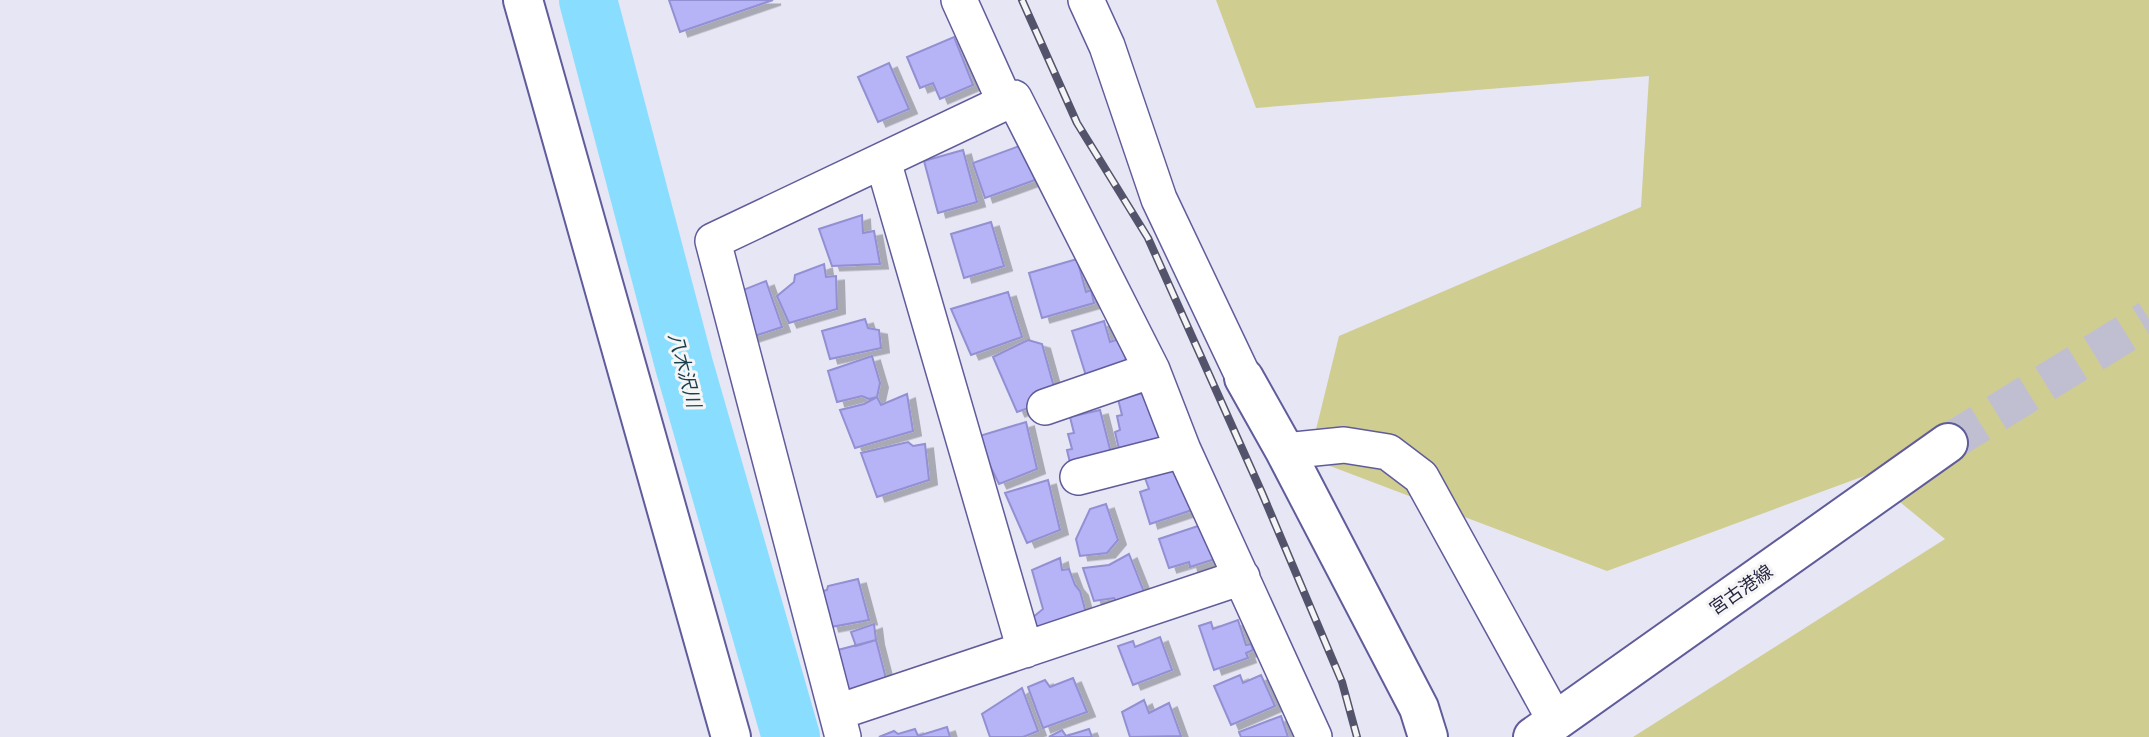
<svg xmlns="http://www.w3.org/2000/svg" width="2149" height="737" viewBox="0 0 2149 737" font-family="Mulish,'Noto Sans JP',sans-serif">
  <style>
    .green { fill: #d0cd91 }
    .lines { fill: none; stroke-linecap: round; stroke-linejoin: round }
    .river { stroke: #89ddfe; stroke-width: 58 }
    .building { fill: #b6b4f6; stroke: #928fd2; stroke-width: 2; filter: url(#shadow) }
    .secondary-tunnel { stroke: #c0bfd1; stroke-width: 38; stroke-dasharray: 38 19; stroke-linecap: butt }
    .minor-casing { stroke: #605c9b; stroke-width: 38 }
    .tertiary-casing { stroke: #605c9b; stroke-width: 42 }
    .secondary-casing { stroke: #605c9b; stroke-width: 42 }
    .minor { stroke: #fff; stroke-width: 35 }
    .tertiary { stroke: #fff; stroke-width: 38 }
    .secondary { stroke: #fff; stroke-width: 38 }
    .rail-casing { stroke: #53536b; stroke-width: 8 }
    .rail { stroke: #f5f5f5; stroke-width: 5; stroke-dasharray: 16; stroke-linecap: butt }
    .labels { text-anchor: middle; stroke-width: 6; stroke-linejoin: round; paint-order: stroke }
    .street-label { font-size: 18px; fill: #262540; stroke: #f5f5f5 }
    .water-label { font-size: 19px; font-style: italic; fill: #183f4d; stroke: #f5f5f5 }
  </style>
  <defs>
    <filter id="shadow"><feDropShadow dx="8" dy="4.5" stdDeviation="0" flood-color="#0004"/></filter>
  </defs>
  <rect width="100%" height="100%" fill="#e6e6f5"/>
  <path class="green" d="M 1216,0 L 2149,0 L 2149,737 L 1633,737 L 1945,539 L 1867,475 L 1607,571 L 1309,458 L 1339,336 L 1641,207 L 1649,76 L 1256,108 Z"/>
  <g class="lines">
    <path class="river" d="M 588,0 L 684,365 L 791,737"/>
  </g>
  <path class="building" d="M 669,0 L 773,0 L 680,32 Z
    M 954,37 L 973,85 L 940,99 L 933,83 L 920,88 L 907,57 Z
    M 889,63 L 909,109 L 878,122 L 858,77 Z
    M 1022,145 L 1035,180 L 985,198 L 973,163 Z
    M 963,150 L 977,202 L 938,213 L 924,161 Z
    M 862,215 L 863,233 L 874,231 L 880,264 L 832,266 L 819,229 Z
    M 991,222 L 1004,266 L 964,278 L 951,234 Z
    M 1077,259 L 1086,292 L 1091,290 L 1094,303 L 1042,318 L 1029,273 Z
    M 824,264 L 826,277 L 836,276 L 837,309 L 789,323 L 777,296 L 794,282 L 795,275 Z
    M 766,281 L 782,327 L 739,341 L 728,296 Z
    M 1008,292 L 1022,337 L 971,355 L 951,309 Z
    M 865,319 L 868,328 L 879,330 L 881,348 L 830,359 L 822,331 Z
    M 1104,321 L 1110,342 L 1119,339 L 1128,366 L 1087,379 L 1072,331 Z
    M 1028,340 L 1042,344 L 1057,398 L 1017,412 L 993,357 Z
    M 872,356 L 880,383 L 877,397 L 869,399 L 862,396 L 837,402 L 828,371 Z
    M 1148,392 L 1160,439 L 1119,449 L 1115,432 L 1120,430 L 1117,416 L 1122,415 L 1118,399 Z
    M 907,394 L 913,431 L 855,448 L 840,410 L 864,404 L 877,397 L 881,405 Z
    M 1100,410 L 1112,457 L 1071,467 L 1067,450 L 1072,449 L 1068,434 L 1074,433 L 1070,417 Z
    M 1026,422 L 1037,469 L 999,484 L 976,437 Z
    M 908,442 L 913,446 L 925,444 L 929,480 L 877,497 L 861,453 Z
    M 1177,463 L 1192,510 L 1150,524 L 1140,492 L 1149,489 L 1145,478 L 1161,473 Z
    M 1048,480 L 1060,530 L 1027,543 L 1005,493 Z
    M 1106,504 L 1118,540 L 1107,553 L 1080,556 L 1076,539 L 1090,509 Z
    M 1207,523 L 1218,558 L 1190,567 L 1189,562 L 1169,568 L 1159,539 Z
    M 1129,554 L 1146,597 L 1120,607 L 1114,598 L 1094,601 L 1083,568 L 1109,565 Z
    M 1060,558 L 1062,570 L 1069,569 L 1075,585 L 1080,591 L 1089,624 L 1041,640 L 1032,618 L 1043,609 L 1032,570 Z
    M 858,579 L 869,620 L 831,627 L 819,592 L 827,590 L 828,586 Z
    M 1238,620 L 1246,645 L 1251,644 L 1253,650 L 1246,653 L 1248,658 L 1214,670 L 1199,626 L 1211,622 L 1213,629 Z
    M 874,624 L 876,640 L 856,646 L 851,632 Z
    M 1160,637 L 1172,670 L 1133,685 L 1118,646 L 1133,641 L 1135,647 Z
    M 876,640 L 890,694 L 851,708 L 834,651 Z
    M 1240,675 L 1243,683 L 1261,675 L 1275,706 L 1231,725 L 1214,686 Z
    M 1073,678 L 1087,712 L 1043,728 L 1028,687 L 1045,680 L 1050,687 Z
    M 1022,688 L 1038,731 L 1023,737 L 990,737 L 982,714 Z
    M 1144,700 L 1149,713 L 1169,703 L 1181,736 L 1130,737 L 1122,712 Z
    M 1281,716 L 1288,737 L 1241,737 L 1239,732 Z
    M 947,727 L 950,737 L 879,737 L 894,731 L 898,734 L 915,729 L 918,736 Z
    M 1089,729 L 1092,737 L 1049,737 L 1062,730 L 1066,736 Z"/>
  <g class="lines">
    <path class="secondary-tunnel" d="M 1948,443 L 2149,319"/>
    <defs>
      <path id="minor" d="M 959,0 L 1005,102
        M 1086,0 L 1107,46 L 1159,199 L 1244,378
        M 883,161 L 1025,650
        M 1045,407 L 1152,370
        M 1285,451 L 1344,445 L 1388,452 L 1421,477 L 1556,722
        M 1078,477 L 1183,450
        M 838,712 L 1242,577
        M 843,737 L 713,241 L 1014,98 L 1152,370 L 1183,450 L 1314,737"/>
      <path id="tertiary" d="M 523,0 L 731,737
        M 1244,378 L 1285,451 L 1419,708 L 1428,737"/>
      <path id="secondary" d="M 1533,737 L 1948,443"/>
    </defs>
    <use href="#minor" class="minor-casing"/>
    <use href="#tertiary" class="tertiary-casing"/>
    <use href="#secondary" class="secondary-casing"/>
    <use href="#minor" class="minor"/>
    <use href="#tertiary" class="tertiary"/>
    <use href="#secondary" class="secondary"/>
    <defs>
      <path id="rail" d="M 1022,0 L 1077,123 L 1148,238 L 1262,493 L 1342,682 L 1357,737"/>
    </defs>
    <use href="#rail" class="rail-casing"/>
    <use href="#rail" class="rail"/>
  </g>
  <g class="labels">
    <g class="street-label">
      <text transform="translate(1741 590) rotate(-35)" y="6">宮古港線</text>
    </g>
    <g class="water-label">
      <text transform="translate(685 370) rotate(75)" y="7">八木沢川</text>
    </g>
  </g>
</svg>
